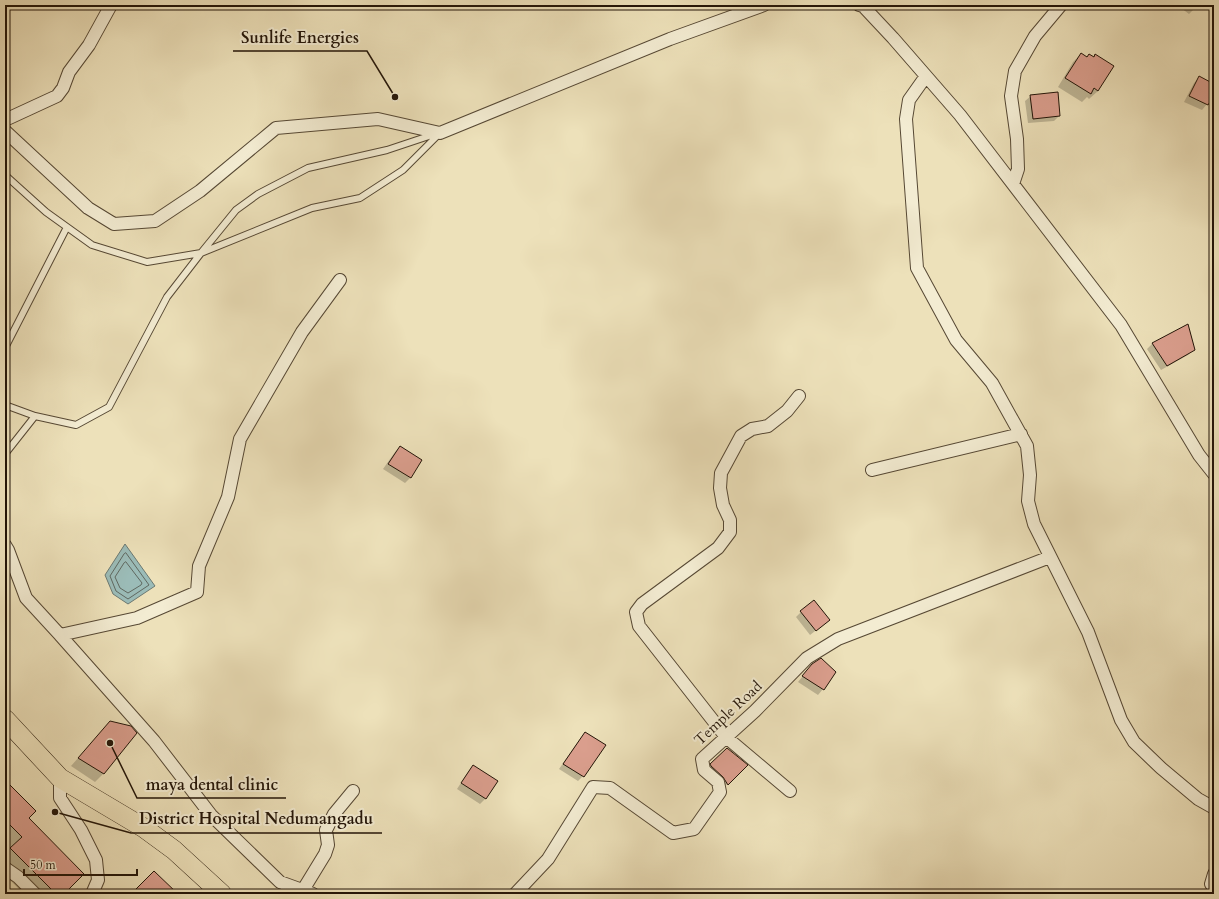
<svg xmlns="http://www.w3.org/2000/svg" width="1219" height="899" viewBox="0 0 1219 899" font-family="Cardo,serif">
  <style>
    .water { fill: #9bbcb8; stroke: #6b7972 }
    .shadow { fill: #0003 }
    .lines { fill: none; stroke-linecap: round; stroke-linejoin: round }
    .shore { stroke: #5f6860; stroke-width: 1 }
    .building { fill: #da9e8d; stroke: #231508 }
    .service-casing { stroke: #564834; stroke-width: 8 }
    .minor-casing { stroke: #564834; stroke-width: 14 }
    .primary-casing { stroke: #231508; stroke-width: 20 }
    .service { stroke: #f3ecd2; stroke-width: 6 }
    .minor { stroke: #f3ecd2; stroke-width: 12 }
    .primary { stroke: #ede1ba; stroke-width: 19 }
    .labels { text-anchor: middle; stroke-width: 4; stroke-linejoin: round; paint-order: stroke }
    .street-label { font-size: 15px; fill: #231508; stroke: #f3ecd2 }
    .leader { fill: none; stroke: #231508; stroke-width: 1.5 }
    .callout-dot { fill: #231508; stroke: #f3ecd2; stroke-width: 1.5 }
    .callout-label { font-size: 16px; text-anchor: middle; font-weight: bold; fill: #231508; stroke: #f3ecd2; stroke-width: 4; stroke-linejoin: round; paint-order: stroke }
  </style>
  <rect width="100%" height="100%" fill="#ede1ba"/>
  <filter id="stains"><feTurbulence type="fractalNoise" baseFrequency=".005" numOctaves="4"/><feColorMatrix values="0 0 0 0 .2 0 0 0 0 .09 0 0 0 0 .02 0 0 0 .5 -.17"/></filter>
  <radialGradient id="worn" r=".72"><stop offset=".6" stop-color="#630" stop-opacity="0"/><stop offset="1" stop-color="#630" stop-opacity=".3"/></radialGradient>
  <path class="water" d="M 125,544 L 155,586 L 128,604 L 113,594 L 105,575 Z"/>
  <path class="shadow" d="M 1177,5 L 1198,5 L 1189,14 Z
    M 1081,54 L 1086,57 L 1089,55 L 1093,58 L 1095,55 L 1098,91 L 1089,99 L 1087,97 L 1082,102 L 1058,87 L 1073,62 Z
    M 1199,78 L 1214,86 L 1214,93 L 1207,104 L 1202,110 L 1184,102 L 1194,83 Z
    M 1031,96 L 1059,116 L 1054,121 L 1028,123 L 1025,101 Z
    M 1188,325 L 1194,349 L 1188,355 L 1161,370 L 1147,349 L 1152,344 Z
    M 400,447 L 410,478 L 405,483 L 383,469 L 395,452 Z
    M 1214,610 L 1214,621 L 1211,613 Z
    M 801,612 L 823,625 L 810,635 L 796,617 Z
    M 812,665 L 823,689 L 818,695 L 798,682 Z
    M 102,731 L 136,733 L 103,774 L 95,782 L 71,766 Z
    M 585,733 L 583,776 L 578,781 L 559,769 L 580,739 Z
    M 727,749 L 746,765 L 722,789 L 706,770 Z
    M 473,766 L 486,798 L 480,804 L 457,789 L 468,772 Z
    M 5,782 L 27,818 L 63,894 L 24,894 L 5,875 Z"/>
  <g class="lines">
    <path class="shore" d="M 126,553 L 149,585 L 128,599 L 116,591 L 110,576 L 124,554 Z
      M 126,562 L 142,583 L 141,585 L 128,593 L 120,588 L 115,577 L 124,563 Z"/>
  </g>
  <path class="building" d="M 1081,53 L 1087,57 L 1089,54 L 1094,57 L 1095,54 L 1114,66 L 1098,91 L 1094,88 L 1091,94 L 1065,78 Z
    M 1199,76 L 1214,84 L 1214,95 L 1208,105 L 1189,96 Z
    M 1058,92 L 1060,116 L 1033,119 L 1030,95 Z
    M 1188,324 L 1195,350 L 1167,366 L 1152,343 Z
    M 400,446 L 422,460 L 411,478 L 388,464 Z
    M 814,600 L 830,620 L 816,631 L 800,611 Z
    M 821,658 L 836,672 L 824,690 L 802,676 L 812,664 Z
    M 110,721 L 131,726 L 137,733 L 104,774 L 78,758 Z
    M 585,732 L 606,745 L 584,777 L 563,764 Z
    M 727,748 L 748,765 L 728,785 L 723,777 L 711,766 L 710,764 Z
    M 473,765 L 498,781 L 486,799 L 461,783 Z
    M 5,780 L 36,811 L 29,818 L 84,874 L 64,894 L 56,894 L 10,848 L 22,837 L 5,820 Z
    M 154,871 L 178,894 L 131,894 Z"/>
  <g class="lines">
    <defs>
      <path id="service" d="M 5,175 L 46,212 L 92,245 L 147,262 L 201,253 L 236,210 L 258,194 L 308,168 L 387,150 L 435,134
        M 5,348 L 67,227
        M 5,405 L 35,416
        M 5,454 L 35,416 L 76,425 L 109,407 L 167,297 L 201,253 L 312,208 L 360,198 L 403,170 L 440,133"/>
      <path id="minor" d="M 859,5 L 863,6 L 893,38 L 960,115 L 1121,325 L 1199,455 L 1214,474
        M 926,76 L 909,100 L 906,119 L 917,268 L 956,340 L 992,383 L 1027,446 L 1030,475 L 1028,501 L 1034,524 L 1088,632 L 1121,720 L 1134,742 L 1161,768 L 1198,799 L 1214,808
        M 5,120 L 57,96 L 63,88 L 69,72 L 89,45 L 111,5
        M 5,131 L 88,208 L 114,224 L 155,221 L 200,191 L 276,128 L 378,119 L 440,133 L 670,39 L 764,5
        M 1013,184 L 1018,169 L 1017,139 L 1011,96 L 1015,71 L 1035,36 L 1061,5
        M 872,470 L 1021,434
        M 5,545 L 8,550 L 26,598 L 60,635 L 137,618 L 197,592 L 199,566 L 228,497 L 240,439 L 302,332 L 340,280
        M 60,635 L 154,741 L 211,815 L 280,882 L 313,894
        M 60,778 L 60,798 L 81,830 L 96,860 L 98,880 L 92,894
        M 790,791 L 726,737 L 639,626 L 636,612 L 642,604 L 718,548 L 730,532 L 730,520 L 723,505 L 720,488 L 721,473 L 741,436 L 752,429 L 768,426 L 787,411 L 799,396
        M 5,868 L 18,877 L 35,894
        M 1214,874 L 1211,884 L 1214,888
        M 303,890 L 325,854 L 328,845 L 326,830 L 334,814 L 353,791
        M 515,894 L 548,859 L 593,787 L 610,788 L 673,833 L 694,829 L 720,792 L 718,782 L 704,770 L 702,759 L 755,711 L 807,658 L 838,639 L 1050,557"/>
      <path id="primary" d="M 5,719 L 60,778 L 144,828 L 174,850 L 222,894"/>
    </defs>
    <use href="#service" class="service-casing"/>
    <use href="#minor" class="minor-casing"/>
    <use href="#primary" class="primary-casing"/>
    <use href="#service" class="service"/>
    <use href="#minor" class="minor"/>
    <use href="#primary" class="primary"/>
  </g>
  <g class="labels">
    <g class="street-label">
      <text transform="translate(728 713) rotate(-43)" y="5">Temple Road</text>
    </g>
  </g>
  <path class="leader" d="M395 97L367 51H233M110 743L137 798H286M55 812L131 833H382"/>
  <g class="callout-dot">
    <circle cx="395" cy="97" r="4"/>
    <circle cx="110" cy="743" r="4"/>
    <circle cx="55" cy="812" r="4"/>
  </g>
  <g class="callout-label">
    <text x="300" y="43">Sunlife Energies</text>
    <text x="212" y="790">maya dental clinic</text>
    <text x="256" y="824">District Hospital Nedumangadu</text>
  </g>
  <rect width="1219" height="899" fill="none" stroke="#ede1ba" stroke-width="20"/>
  <rect x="6" y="6" width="1207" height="887" fill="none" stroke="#231508" stroke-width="2"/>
  <rect x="10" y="10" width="1199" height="879" fill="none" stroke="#231508"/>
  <path d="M24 869v6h113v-6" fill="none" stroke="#231508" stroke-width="2"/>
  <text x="30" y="869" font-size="12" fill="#231508" stroke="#f3ecd2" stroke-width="3" paint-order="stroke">50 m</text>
  <rect width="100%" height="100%" filter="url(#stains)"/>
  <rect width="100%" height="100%" fill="url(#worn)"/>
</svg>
